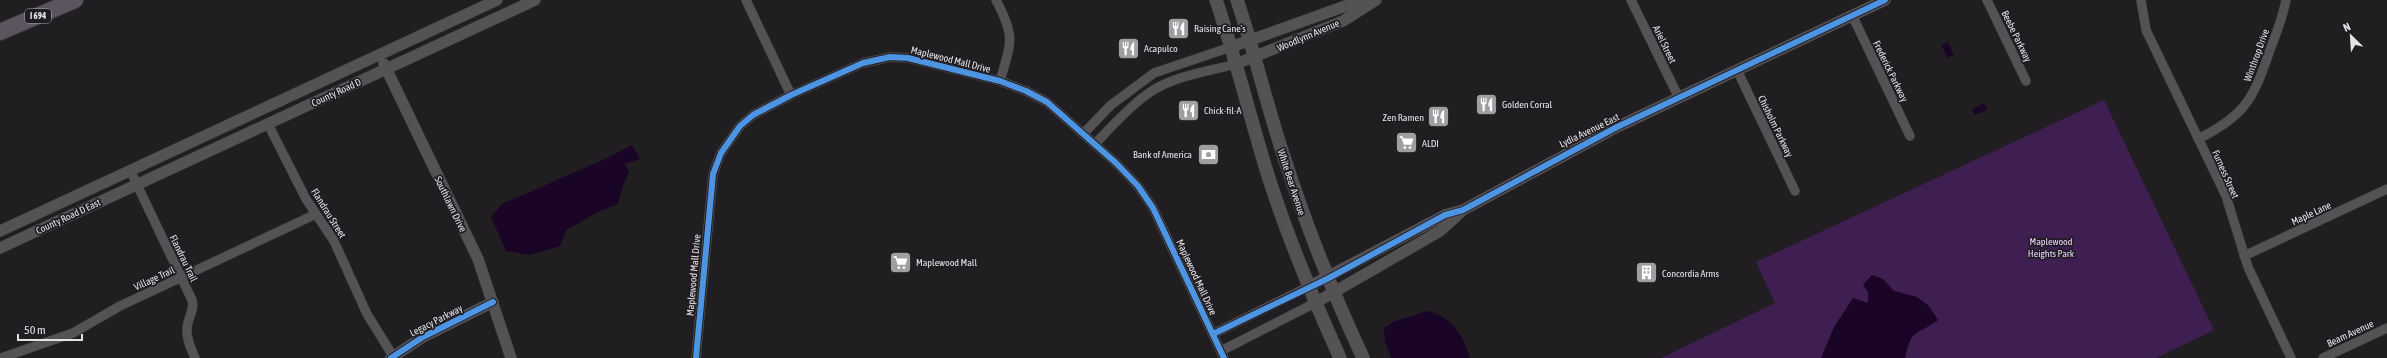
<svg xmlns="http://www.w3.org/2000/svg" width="2387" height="358" viewBox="0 0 2387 358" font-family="'Asap Condensed',sans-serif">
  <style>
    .green { fill: #3f1e51 }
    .water { fill: #1b0526 }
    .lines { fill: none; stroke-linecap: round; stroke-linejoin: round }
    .minor-casing { stroke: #39383a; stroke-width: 10 }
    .tertiary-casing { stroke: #39383a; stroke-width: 12 }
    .secondary-casing { stroke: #39383a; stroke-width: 14 }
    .motorway-casing { stroke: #39383a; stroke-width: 18 }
    .minor { stroke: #545255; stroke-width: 9 }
    .tertiary { stroke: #545255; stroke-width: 11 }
    .secondary { stroke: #545255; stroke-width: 13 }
    .motorway { stroke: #5c5560; stroke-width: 16 }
    .cycleway-casing { stroke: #201d22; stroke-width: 8 }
    .cycleway { stroke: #4d94e3; stroke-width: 6 }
    .labels { text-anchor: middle; stroke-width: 3.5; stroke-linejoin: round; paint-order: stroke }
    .shield { fill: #201d22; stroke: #aaa8ab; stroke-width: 1 }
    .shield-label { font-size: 9px; font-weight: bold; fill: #e5e3e6 }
    .poi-label { font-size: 10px; fill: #e5e3e6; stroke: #201d22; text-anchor: start }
    .street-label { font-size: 10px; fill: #e5e3e6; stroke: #201d22 }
    .park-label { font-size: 10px; fill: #ead1fb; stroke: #201d22 }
  </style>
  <rect width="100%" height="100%" fill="#201e21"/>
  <path class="green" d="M 2104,100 L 2214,330 L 2156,358 L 1661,358 L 1775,303 L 1756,262 Z"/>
  <path class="water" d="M 1948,42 L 1954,55 L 1948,58 L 1941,45 Z
    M 1984,103 L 1987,110 L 1974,115 L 1972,109 Z
    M 632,145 L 640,159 L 625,164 L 629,172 L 623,185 L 618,204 L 600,211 L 566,230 L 560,246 L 530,255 L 506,251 L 491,217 L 502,204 L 603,160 Z
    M 1872,275 L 1883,279 L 1894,291 L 1917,297 L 1929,306 L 1938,320 C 1915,337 1912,327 1905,358 L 1821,358 L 1834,327 L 1853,298 L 1868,303 L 1868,292 L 1863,285 Z
    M 1427,311 C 1451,316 1463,334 1470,358 L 1391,358 L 1385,341 L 1384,328 L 1393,322 Z"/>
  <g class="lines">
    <defs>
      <path id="minor" d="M 746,0 L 791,95
        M 996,0 C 1016,38 1011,42 1000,81
        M 1631,0 L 1679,98
        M 1987,0 L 2026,81
        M 2141,0 L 2146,30 L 2226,196 L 2248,267 L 2291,358
        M 1852,15 L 1910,136
        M 1737,70 L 1795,191
        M 268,124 L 306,199 L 334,241 L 367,314 L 393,356
        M 1083,134 L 1111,105 L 1154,73 L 1231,47
        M 2198,139 C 2247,115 2254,97 2271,47 C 2277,32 2283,16 2286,0
        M 1095,144 C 1111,127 1127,109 1146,95 C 1171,76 1206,72 1236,64
        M 130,170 L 192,300 C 195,310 188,317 187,328 C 186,339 191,348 195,358
        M 2244,256 L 2387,189
        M 1213,334 L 1308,287
        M 1221,351 L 1315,303
        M 1,358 L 73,333 L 120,306 L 316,214
        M 696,358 L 713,174 L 721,153 L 740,126 L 753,115 L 791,95 L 863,63 L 890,57 L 908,58 L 1000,81 L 1026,91 L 1047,102 L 1116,163 L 1138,186 L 1153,208 L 1224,358
        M 2323,358 L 2387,328"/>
      <path id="tertiary" d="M 1231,47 L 1362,0
        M 384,64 L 478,259 L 511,358
        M 1236,64 L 1343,21 L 1376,0
        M 0,231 L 497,0
        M 0,248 L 535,0
        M 1308,287 L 1445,215 L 1463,210 L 1617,127 L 1885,0
        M 1315,303 L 1440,231 L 1461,212
        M 391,358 L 423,337 L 493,302"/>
      <path id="secondary" d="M 1216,0 C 1235,56 1249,113 1266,169 C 1286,234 1312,296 1340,358
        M 1237,0 C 1255,53 1267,107 1285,160 C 1307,228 1333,293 1363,358"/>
      <path id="motorway" d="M 0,32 L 75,0"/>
    </defs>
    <use href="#minor" class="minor-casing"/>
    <use href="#tertiary" class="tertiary-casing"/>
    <use href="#secondary" class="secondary-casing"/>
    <use href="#motorway" class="motorway-casing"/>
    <use href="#minor" class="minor"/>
    <use href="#tertiary" class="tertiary"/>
    <use href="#secondary" class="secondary"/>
    <use href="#motorway" class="motorway"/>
    <defs>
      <path id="cycleway" d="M 1213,334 L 1327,279 L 1445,215 L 1463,210 L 1617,127 L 1885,0
        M 391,358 L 423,337 L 493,302
        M 696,358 L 713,174 L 721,153 L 740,126 L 753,115 L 791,95 L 863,63 L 890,57 L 908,58 L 1000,81 L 1026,91 L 1047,102 L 1116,163 L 1138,186 L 1153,208 L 1224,358"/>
    </defs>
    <use href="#cycleway" class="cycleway-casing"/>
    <use href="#cycleway" class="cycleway"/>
  </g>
  <defs>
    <symbol id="restaurant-square" viewBox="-11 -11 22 22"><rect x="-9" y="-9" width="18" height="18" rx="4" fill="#a09ea1" stroke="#201d22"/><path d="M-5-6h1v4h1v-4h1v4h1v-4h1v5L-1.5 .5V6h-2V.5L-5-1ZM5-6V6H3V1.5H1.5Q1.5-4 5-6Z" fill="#fff"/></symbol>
    <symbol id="supermarket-square" viewBox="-11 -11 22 22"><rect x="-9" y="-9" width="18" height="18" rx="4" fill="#a09ea1" stroke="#201d22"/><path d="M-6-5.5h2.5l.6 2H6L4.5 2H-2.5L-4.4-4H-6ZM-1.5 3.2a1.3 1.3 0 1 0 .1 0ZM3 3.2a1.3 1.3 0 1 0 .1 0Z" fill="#fff"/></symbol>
    <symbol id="bank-square" viewBox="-11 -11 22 22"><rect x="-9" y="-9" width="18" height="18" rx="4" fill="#a09ea1" stroke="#201d22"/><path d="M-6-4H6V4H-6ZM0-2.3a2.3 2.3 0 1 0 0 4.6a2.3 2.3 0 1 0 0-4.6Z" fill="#fff"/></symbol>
    <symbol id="building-square" viewBox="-11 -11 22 22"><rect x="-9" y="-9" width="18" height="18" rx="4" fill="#a09ea1" stroke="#201d22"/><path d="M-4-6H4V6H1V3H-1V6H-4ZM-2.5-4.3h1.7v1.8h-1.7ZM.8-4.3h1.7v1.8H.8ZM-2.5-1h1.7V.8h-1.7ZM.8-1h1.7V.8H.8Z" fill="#fff"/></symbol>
  </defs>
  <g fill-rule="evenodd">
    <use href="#restaurant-square" x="1166" y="16" width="25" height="25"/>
    <use href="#restaurant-square" x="1116" y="36" width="25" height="25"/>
    <use href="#restaurant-square" x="1474" y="92" width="25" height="25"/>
    <use href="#restaurant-square" x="1176" y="98" width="25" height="25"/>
    <use href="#restaurant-square" x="1426" y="104" width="25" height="25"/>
    <use href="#supermarket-square" x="1394" y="130" width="25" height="25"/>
    <use href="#bank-square" x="1196" y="142" width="25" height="25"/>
    <use href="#supermarket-square" x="888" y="250" width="25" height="25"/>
    <use href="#building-square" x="1634" y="260" width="25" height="25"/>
  </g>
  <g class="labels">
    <rect class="shield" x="25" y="9" width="26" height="14" rx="3"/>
    <g class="shield-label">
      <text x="38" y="19">I 694</text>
    </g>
    <g class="poi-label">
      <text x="1194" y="32">Raising Cane's</text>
      <text x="1144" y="52">Acapulco</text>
      <text x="1502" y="108">Golden Corral</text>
      <text x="1204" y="114">Chick-fil-A</text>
      <text x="1424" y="121" text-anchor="end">Zen Ramen</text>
      <text x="1422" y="147">ALDI</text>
      <text x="1192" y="158" text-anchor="end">Bank of America</text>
      <text x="916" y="266">Maplewood Mall</text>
      <text x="1662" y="277">Concordia Arms</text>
    </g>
    <g class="street-label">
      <text transform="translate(1308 35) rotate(-23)" y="4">Woodlynn Avenue</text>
      <text transform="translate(2017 36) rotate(64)" y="4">Beebe Parkway</text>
      <text transform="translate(1665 44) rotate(64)" y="4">Ariel Street</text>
      <text transform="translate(2256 55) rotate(-70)" y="4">Winthrop Drive</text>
      <text transform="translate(951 59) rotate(14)" y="4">Maplewood Mall Drive</text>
      <text transform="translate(1891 71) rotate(64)" y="4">Frederick Parkway</text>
      <text transform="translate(336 92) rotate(-25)" y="4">County Road D</text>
      <text transform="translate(1776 126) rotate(64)" y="4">Chisholm Parkway</text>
      <text transform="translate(1589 130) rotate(-26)" y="4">Lydia Avenue East</text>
      <text transform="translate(2226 174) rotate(66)" y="4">Furness Street</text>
      <text transform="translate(1292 182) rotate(72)" y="4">White Bear Avenue</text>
      <text transform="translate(451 204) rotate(64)" y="4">Southlawn Drive</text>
      <text transform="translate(329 213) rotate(58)" y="4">Flandrau Street</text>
      <text transform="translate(2311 213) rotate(-25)" y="4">Maple Lane</text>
      <text transform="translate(68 216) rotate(-25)" y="4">County Road D East</text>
      <text transform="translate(184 258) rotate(64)" y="4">Flandrau Trail</text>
      <text transform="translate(693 275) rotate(-85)" y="4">Maplewood Mall Drive</text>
      <text transform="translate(1197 277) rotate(65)" y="4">Maplewood Mall Drive</text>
      <text transform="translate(154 278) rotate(-25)" y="4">Village Trail</text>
      <text transform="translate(436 320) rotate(-27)" y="4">Legacy Parkway</text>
      <text transform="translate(2350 333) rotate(-25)" y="4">Beam Avenue</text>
    </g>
    <g class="park-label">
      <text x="2051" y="245">Maplewood<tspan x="2051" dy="12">Heights Park</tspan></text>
    </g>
  </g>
  <g transform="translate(2351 36) rotate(335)" stroke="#201d22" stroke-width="3" paint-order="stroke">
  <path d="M0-3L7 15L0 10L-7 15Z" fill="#e5e3e6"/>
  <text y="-6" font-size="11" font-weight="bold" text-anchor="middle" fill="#e5e3e6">N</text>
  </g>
  <path d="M18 334v6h64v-6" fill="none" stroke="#e5e3e6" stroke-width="2"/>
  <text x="24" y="334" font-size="12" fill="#e5e3e6" stroke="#201d22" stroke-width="3" paint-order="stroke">50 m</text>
</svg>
